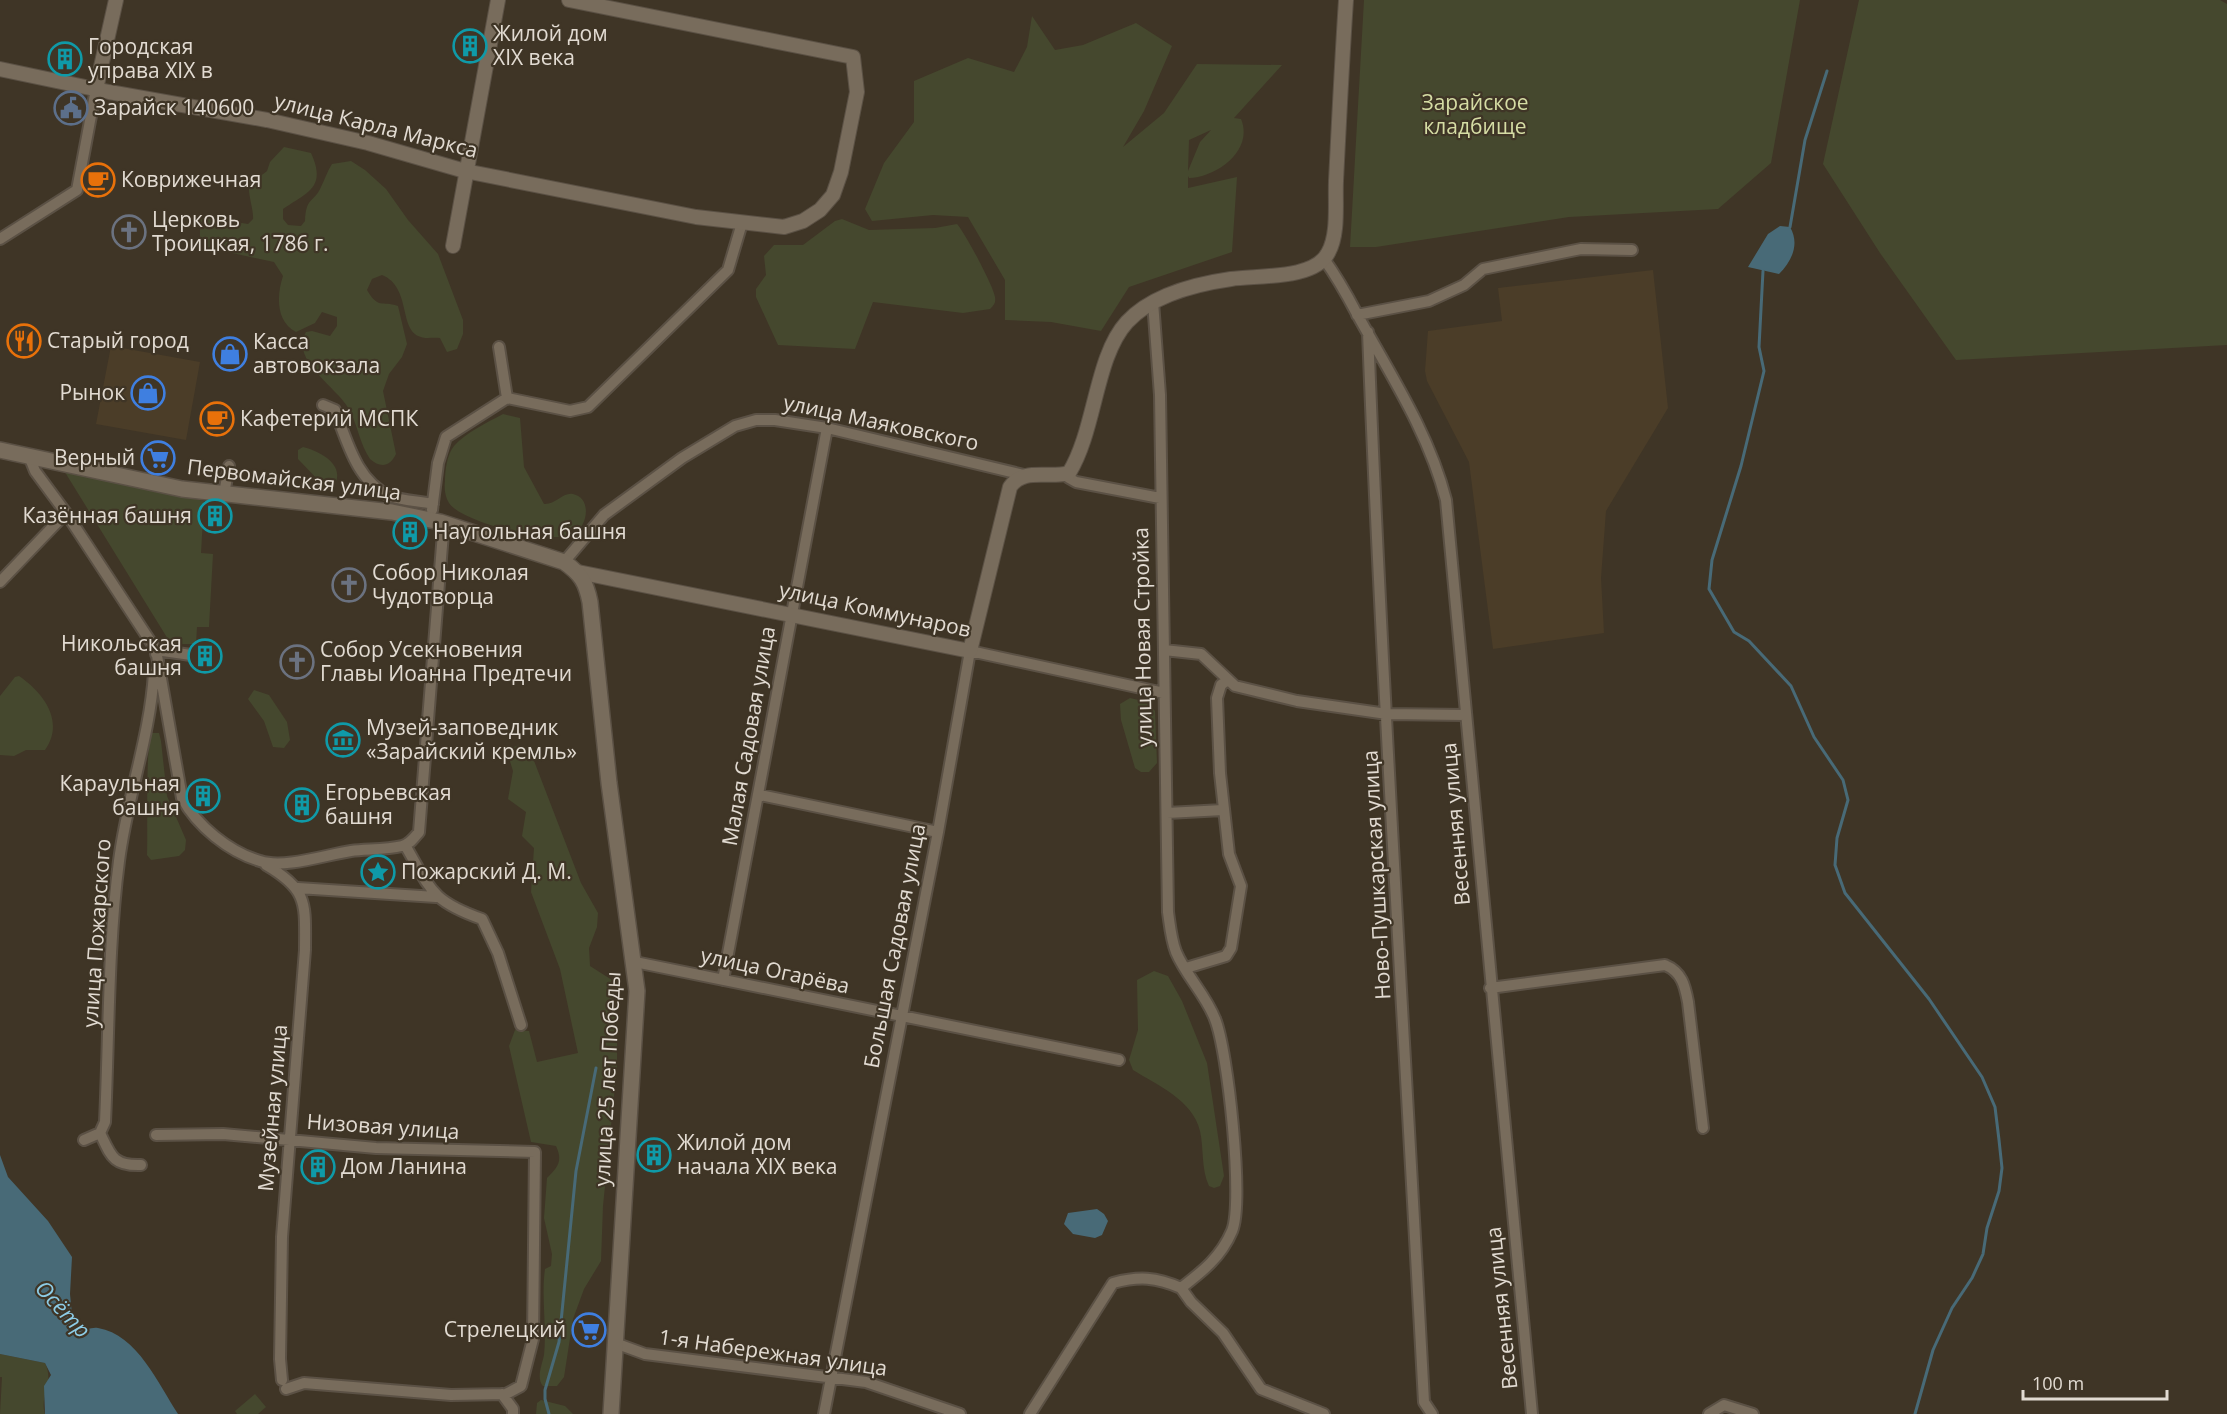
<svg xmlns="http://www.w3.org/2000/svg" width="2227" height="1414" viewBox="0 0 2227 1414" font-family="'Open Sans',sans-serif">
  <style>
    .built { fill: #4b3d28 }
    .green { fill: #45482e; fill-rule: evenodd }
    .water { fill: #486a77 }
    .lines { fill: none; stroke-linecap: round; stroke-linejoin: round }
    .stream { stroke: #486a77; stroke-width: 3 }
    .minor-casing { stroke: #5b5145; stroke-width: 14 }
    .tertiary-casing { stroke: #5b5145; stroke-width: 16 }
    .secondary-casing { stroke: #5b5145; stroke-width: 18 }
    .minor { stroke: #786c5c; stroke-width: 10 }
    .tertiary { stroke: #786c5c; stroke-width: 14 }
    .secondary { stroke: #786c5c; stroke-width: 15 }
    .labels { text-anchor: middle; stroke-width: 4.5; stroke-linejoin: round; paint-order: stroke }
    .poi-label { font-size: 21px; fill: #e2dbd2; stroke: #3f3526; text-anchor: start }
    .park-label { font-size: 21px; fill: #d5dca4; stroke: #3f3526 }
    .street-label { font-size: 21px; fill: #e2dbd2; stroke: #3f3526 }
    .water-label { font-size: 22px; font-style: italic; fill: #8dcce6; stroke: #3f3526 }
  </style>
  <rect width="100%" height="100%" fill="#3f3526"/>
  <path class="built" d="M 1653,270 L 1668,408 L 1606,511 L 1601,578 L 1604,633 L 1493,649 L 1469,462 L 1427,381 L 1425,371 L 1428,331 L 1502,321 L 1498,288 Z
    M 111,346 L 200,362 L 186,440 L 96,424 Z"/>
  <path class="green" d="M 1364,0 L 1800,0 L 1771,163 L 1718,209 L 1569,217 L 1376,247 L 1350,247 Z
    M 1859,0 L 2220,0 L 2227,4 L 2227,345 L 1956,360 L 1880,253 L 1823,164 Z
    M 1032,16 L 1055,50 L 1083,45 L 1136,23 L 1172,46 L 1144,111 L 1123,147 L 1164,113 L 1197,64 L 1282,65 L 1234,118 L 1241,119 C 1254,150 1217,177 1189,178 L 1188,176 L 1188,188 L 1237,177 L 1232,252 L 1129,287 L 1101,331 L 1051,322 L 1005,320 L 1005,280 L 968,217 L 933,215 L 872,221 L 865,209 L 884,163 L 914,122 L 914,81 L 968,58 L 1014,72 L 1027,47 ZM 1211,130 L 1200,142 L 1188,171 L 1189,140 Z
    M 284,147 L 311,153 C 327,188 307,192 283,209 L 283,219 L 288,225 L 301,226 L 305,221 C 306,196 314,203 321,187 C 325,179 327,172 332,164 L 351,161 L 365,170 L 386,189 L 408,220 L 438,254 L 463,320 L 463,334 L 457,349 L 447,352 L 440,338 C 434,337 426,339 421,337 C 398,331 412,287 382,275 L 372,279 L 367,290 C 379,310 381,300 398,306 L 407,344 L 402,357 L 389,374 L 383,391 L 396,454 C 390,467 380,468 370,459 C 360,444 358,427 350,411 C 339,388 289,361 306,332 L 312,331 L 330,336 L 337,326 L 337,317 L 322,312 L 315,323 L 296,332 C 275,321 277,294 283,276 L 274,262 L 204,247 L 200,240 L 200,220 L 204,217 L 248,224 L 253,219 C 254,209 245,187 251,182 C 255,178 262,176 267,171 L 270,162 Z
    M 842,219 L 869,230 L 935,228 L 957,224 C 964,231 994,287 995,297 C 996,303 994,305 990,309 L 963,313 L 873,302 L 855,349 L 778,345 L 756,297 L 756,289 L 766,275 L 764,256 L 774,245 L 803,245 L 835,221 Z
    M 503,414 L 520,418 L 524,467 L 544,504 C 555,505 563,492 573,494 C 592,498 588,526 574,534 C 554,545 462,523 449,503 C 445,497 444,488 445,481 C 445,471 447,454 454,446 C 465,433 488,422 503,414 Z
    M 303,447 C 319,451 345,464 335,484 L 328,485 L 320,482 L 298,459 L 298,450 Z
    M 63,469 L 204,501 L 201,553 L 213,554 L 209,627 L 197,627 L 196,644 L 171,644 Z
    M 19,676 C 44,693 65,722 45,750 L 26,750 L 14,756 L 0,755 L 0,696 L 15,677 Z
    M 254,690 L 269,695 L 287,722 L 290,740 L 284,748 L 273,747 L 264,721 L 248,699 Z
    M 1130,698 L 1147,702 L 1155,711 L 1157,763 L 1149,772 L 1141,772 L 1135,768 L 1121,720 L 1120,704 Z
    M 152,733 L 159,733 L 161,741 L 167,796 L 186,840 L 185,850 L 179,856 L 151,860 L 147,855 C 148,832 145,745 152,733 Z
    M 519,745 L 531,753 L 581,883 L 598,913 L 597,927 L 589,948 L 590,966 L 612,980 L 617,994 L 617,1066 L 603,1206 L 601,1261 L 584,1289 L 573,1319 L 564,1377 L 557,1386 L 543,1386 C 536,1378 542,1365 544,1355 C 547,1326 541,1297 545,1269 L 551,1266 L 552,1254 L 544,1218 L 547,1178 C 558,1167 563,1161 556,1146 L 531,1142 L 509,1046 L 515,1030 L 529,1031 L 537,1062 L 578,1053 L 560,969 L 531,892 L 534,848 L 522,836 L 526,812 L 508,799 L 513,771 L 509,758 L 511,748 Z
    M 1154,971 L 1168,976 L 1182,1001 L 1207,1063 L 1224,1176 L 1220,1186 L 1214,1188 L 1209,1186 C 1201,1169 1204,1149 1200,1131 C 1193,1100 1157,1085 1133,1070 L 1129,1060 L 1138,1030 L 1137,980 Z
    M 0,1354 L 45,1363 C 55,1384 39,1395 45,1414 L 0,1414 L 2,1377 L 0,1377 Z
    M 255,1394 L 266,1407 L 258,1414 L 237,1414 L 235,1411 Z
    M 541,1400 L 565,1406 L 573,1414 L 536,1414 L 537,1403 Z"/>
  <path class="water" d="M 1780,226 L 1790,227 C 1800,244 1792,261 1779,274 L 1748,267 L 1768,234 Z
    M 0,1155 L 8,1177 L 48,1221 L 72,1257 L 70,1294 L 73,1325 L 79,1331 C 85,1330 92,1327 98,1328 C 137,1334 159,1385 178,1414 L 45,1414 L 44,1386 L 51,1375 L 45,1363 L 0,1354 Z
    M 1097,1209 L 1104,1214 L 1108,1221 L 1102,1235 L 1095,1238 L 1073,1234 L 1064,1224 L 1068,1213 Z"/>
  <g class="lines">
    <path class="stream" d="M 1790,227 L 1805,140 L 1827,71
      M 1763,271 L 1759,347 L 1764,371 L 1741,466 L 1712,560 L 1709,589 L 1734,632 L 1749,641 L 1791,686 L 1814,737 L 1843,780 L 1848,800 L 1837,838 L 1835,865 L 1845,893 L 1929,999 L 1982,1077 L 1995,1107 L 1999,1140 L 2002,1168 L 1999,1191 L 1987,1228 L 1983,1254 L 1972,1278 L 1952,1308 L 1933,1350 L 1915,1414
      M 549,1414 L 545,1399 L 545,1390 L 559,1342 L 576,1171 L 596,1068"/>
    <defs>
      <path id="minor" d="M 0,239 L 77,190 L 96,89
        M 1324,259 C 1337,277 1347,295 1357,314 C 1390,374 1429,433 1446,500 L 1532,1414
        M 1153,302 L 1160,395 L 1168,912 C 1170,926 1171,939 1176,952 C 1186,976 1206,995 1215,1019 C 1228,1051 1244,1202 1232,1231 C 1221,1257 1203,1271 1181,1288
        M 1357,315 L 1429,301 L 1464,285 L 1483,269 L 1581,249 L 1632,250
        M 1368,332 C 1382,689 1405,1045 1424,1402 L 1432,1414
        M 499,347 L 507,398
        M 507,398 L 570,411 L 588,407 L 728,270 L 742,223
        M 323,405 L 335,410 C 347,441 357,482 390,496 C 402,501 420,501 433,504
        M 29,456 L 35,471 L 66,513 L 156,650 L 182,798 C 197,826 229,852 260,861 C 284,869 325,855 351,851 C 367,849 385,850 402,846 C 410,844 414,838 419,832 L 443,533 L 440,522
        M 1069,473 L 1069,478 L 1076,482 L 1160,498
        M 224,494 L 229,466
        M 432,510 L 438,463 L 446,437 L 507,398
        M 564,562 L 604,515 L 682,458 L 735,426 L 756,420 L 775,420 L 827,428 L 1024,475
        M 0,582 L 66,513
        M 1164,650 L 1201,654 L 1235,686 L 1297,701 L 1387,714 L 1466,715
        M 156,654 L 156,650 L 191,655
        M 760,795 L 938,832
        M 1167,813 L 1223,810
        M 405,845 C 431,890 431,901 482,919 L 498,953 L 521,1025
        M 266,865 C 309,890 305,904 305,950 L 282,1237 L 280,1359 L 282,1380
        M 298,888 L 436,897
        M 635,962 L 1119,1060
        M 1186,968 L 1226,956 L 1231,948 L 1241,886 L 1229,854 L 1220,773 L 1217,698 L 1221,685 L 1226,681
        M 723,980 L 827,428
        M 1490,988 L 1665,965 C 1682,972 1685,986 1688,1002 L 1703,1128
        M 100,1133 C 111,1156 113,1166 141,1165
        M 156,1135 L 223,1134 L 376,1148 L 535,1152 L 533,1339 L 521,1386 L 506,1394 L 451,1395 L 304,1383 L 286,1389
        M 84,1140 L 100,1133 L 105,1122 C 109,1037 108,944 119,861 C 127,798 150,736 154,673
        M 1181,1288 L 1191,1302 L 1223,1333 L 1261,1389 L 1324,1414
        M 615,1343 L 645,1354 L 866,1382 L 960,1414
        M 502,1394 L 513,1409 L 513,1414
        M 824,1414 L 938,832 L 970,651 L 1164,693
        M 1030,1414 L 1113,1283 C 1139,1276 1156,1277 1181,1288
        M 1709,1414 L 1724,1405 L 1753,1414"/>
      <path id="tertiary" d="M 0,69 L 109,92 L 267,120 L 368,143 L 465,171 L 696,217 L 784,227 L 803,221 L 820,210 L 833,195 L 841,172 L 857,92 L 853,57 L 569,0
        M 96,89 L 116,0
        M 453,246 L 498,0
        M 578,572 L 970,651 L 1010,487 C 1024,467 1048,479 1069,473 C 1096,429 1095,357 1127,322 C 1152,295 1196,284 1231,279 C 1257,275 1314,280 1328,253 C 1339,234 1335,203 1336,181 C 1339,121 1342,60 1346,0"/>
      <path id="secondary" d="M 0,450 L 182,489 L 392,512 L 440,522 L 564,562 C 581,574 586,582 590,602 L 609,783 L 637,991 L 611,1414"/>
    </defs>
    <use href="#minor" class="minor-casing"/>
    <use href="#tertiary" class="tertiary-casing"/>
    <use href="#secondary" class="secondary-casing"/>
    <use href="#minor" class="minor"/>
    <use href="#tertiary" class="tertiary"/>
    <use href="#secondary" class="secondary"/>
  </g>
  <defs>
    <symbol id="building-ring" viewBox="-11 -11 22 22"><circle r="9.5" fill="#3f3526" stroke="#0f9aa8" stroke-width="1.5"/><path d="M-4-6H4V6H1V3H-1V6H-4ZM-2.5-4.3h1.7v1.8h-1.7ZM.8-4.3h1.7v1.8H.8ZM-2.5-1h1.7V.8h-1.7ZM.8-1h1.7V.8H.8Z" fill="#0f9aa8"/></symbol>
    <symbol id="civic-ring" viewBox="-11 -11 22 22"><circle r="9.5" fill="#3f3526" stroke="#5c6f8a" stroke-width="1.5"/><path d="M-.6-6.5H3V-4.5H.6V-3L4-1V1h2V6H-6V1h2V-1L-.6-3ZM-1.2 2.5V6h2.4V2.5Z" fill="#5c6f8a"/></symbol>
    <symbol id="cafe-ring" viewBox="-11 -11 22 22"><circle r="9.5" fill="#3f3526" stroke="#e8710a" stroke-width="1.5"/><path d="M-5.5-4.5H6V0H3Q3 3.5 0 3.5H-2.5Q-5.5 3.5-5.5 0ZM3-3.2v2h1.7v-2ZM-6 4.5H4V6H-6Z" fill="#e8710a"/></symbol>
    <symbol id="church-ring" viewBox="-11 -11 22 22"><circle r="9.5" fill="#3f3526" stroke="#6b7280" stroke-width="1.5"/><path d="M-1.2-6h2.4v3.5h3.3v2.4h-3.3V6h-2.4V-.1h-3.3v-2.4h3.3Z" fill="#6b7280"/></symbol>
    <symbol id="restaurant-ring" viewBox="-11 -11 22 22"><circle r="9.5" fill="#3f3526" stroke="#e8710a" stroke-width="1.5"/><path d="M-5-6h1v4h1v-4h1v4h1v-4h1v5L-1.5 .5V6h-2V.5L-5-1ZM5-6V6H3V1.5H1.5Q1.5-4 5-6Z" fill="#e8710a"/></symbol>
    <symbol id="shop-ring" viewBox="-11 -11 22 22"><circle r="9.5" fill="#3f3526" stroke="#3f7fe0" stroke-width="1.5"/><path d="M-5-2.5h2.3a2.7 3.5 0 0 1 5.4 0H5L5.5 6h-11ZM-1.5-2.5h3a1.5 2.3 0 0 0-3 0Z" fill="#3f7fe0"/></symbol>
    <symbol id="supermarket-ring" viewBox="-11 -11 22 22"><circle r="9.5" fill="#3f3526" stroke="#3f7fe0" stroke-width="1.5"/><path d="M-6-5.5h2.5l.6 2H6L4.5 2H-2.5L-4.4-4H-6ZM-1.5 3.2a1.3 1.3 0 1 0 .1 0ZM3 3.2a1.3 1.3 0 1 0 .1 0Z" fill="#3f7fe0"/></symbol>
    <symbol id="museum-ring" viewBox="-11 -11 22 22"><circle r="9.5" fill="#3f3526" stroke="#0f9aa8" stroke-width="1.5"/><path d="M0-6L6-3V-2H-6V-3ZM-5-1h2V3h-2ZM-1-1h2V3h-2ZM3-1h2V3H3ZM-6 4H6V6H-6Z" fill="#0f9aa8"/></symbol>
    <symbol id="sight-ring" viewBox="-11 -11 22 22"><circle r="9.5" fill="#3f3526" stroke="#0f9aa8" stroke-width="1.5"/><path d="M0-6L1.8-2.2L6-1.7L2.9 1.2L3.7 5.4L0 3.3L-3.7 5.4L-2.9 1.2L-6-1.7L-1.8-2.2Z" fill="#0f9aa8"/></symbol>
  </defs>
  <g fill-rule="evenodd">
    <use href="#building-ring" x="451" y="27" width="38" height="38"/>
    <use href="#building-ring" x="46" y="40" width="38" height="38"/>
    <use href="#civic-ring" x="52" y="89" width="38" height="38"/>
    <use href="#cafe-ring" x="79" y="161" width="38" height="38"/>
    <use href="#church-ring" x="110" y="213" width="38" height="38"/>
    <use href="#restaurant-ring" x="5" y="322" width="38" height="38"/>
    <use href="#shop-ring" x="211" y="335" width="38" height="38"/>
    <use href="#shop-ring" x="129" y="374" width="38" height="38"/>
    <use href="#cafe-ring" x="198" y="400" width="38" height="38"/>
    <use href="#supermarket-ring" x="139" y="439" width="38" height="38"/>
    <use href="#building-ring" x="196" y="497" width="38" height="38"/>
    <use href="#building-ring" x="391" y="513" width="38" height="38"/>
    <use href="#church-ring" x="330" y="566" width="38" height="38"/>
    <use href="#building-ring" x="186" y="637" width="38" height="38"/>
    <use href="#church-ring" x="278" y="643" width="38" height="38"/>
    <use href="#museum-ring" x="324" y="721" width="38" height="38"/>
    <use href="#building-ring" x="184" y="777" width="38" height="38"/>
    <use href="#building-ring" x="283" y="786" width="38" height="38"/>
    <use href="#sight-ring" x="359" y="853" width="38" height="38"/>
    <use href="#building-ring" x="635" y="1136" width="38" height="38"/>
    <use href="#building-ring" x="299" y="1148" width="38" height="38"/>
    <use href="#supermarket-ring" x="570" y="1311" width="38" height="38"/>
  </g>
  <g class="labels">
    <g class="poi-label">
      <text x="493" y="41">Жилой дом<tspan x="493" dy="24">XIX века</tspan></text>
      <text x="88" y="54">Городская<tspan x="88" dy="24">управа XIX в</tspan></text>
      <text x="94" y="115">Зарайск 140600</text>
      <text x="121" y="187">Коврижечная</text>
      <text x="152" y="227">Церковь<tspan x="152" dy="24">Троицкая, 1786 г.</tspan></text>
      <text x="47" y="348">Старый город</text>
      <text x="253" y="349">Касса<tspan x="253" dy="24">автовокзала</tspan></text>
      <text x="125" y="400" text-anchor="end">Рынок</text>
      <text x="240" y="426">Кафетерий МСПК</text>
      <text x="135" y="465" text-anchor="end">Верный</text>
      <text x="192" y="523" text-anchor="end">Казённая башня</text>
      <text x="433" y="539">Наугольная башня</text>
      <text x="372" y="580">Собор Николая<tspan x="372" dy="24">Чудотворца</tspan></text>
      <text x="182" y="651" text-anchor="end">Никольская<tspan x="182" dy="24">башня</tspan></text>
      <text x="320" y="657">Собор Усекновения<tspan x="320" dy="24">Главы Иоанна Предтечи</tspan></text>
      <text x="366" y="735">Музей-заповедник<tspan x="366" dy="24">«Зарайский кремль»</tspan></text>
      <text x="180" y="791" text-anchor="end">Караульная<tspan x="180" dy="24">башня</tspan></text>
      <text x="325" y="800">Егорьевская<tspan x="325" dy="24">башня</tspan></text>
      <text x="401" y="879">Пожарский Д. М.</text>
      <text x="677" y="1150">Жилой дом<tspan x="677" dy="24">начала XIX века</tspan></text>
      <text x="341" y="1174">Дом Ланина</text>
      <text x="566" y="1337" text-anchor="end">Стрелецкий</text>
    </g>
    <g class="park-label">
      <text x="1475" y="110">Зарайское<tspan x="1475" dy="24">кладбище</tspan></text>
    </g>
    <g class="street-label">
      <text transform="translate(376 126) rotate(14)" y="7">улица Карла Маркса</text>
      <text transform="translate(881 423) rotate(12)" y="7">улица Маяковского</text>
      <text transform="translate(294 480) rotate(7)" y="7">Первомайская улица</text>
      <text transform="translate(875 610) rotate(12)" y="7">улица Коммунаров</text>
      <text transform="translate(1143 637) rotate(-91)" y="7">улица Новая Стройка</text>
      <text transform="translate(749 736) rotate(-80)" y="7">Малая Садовая улица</text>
      <text transform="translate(1456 824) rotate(-95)" y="7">Весенняя улица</text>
      <text transform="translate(1377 875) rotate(-93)" y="7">Ново-Пушкарская улица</text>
      <text transform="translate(97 933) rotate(-86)" y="7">улица Пожарского</text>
      <text transform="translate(895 946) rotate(-79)" y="7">Большая Садовая улица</text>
      <text transform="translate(775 971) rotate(12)" y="7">улица Огарёва</text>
      <text transform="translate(608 1079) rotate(-87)" y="7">улица 25 лет Победы</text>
      <text transform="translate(273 1108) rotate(-85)" y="7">Музейная улица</text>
      <text transform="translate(383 1127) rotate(4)" y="7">Низовая улица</text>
      <text transform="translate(1502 1308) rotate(-96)" y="7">Весенняя улица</text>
      <text transform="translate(773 1353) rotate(8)" y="7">1-я Набережная улица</text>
    </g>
    <g class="water-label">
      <text transform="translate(63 1309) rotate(47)" y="8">Осётр</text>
    </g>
  </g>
  <path d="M2023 1390v9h144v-9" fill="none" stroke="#e2dbd2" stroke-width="3"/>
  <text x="2032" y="1390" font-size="18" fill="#e2dbd2" stroke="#3f3526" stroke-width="4.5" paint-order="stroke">100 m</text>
</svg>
